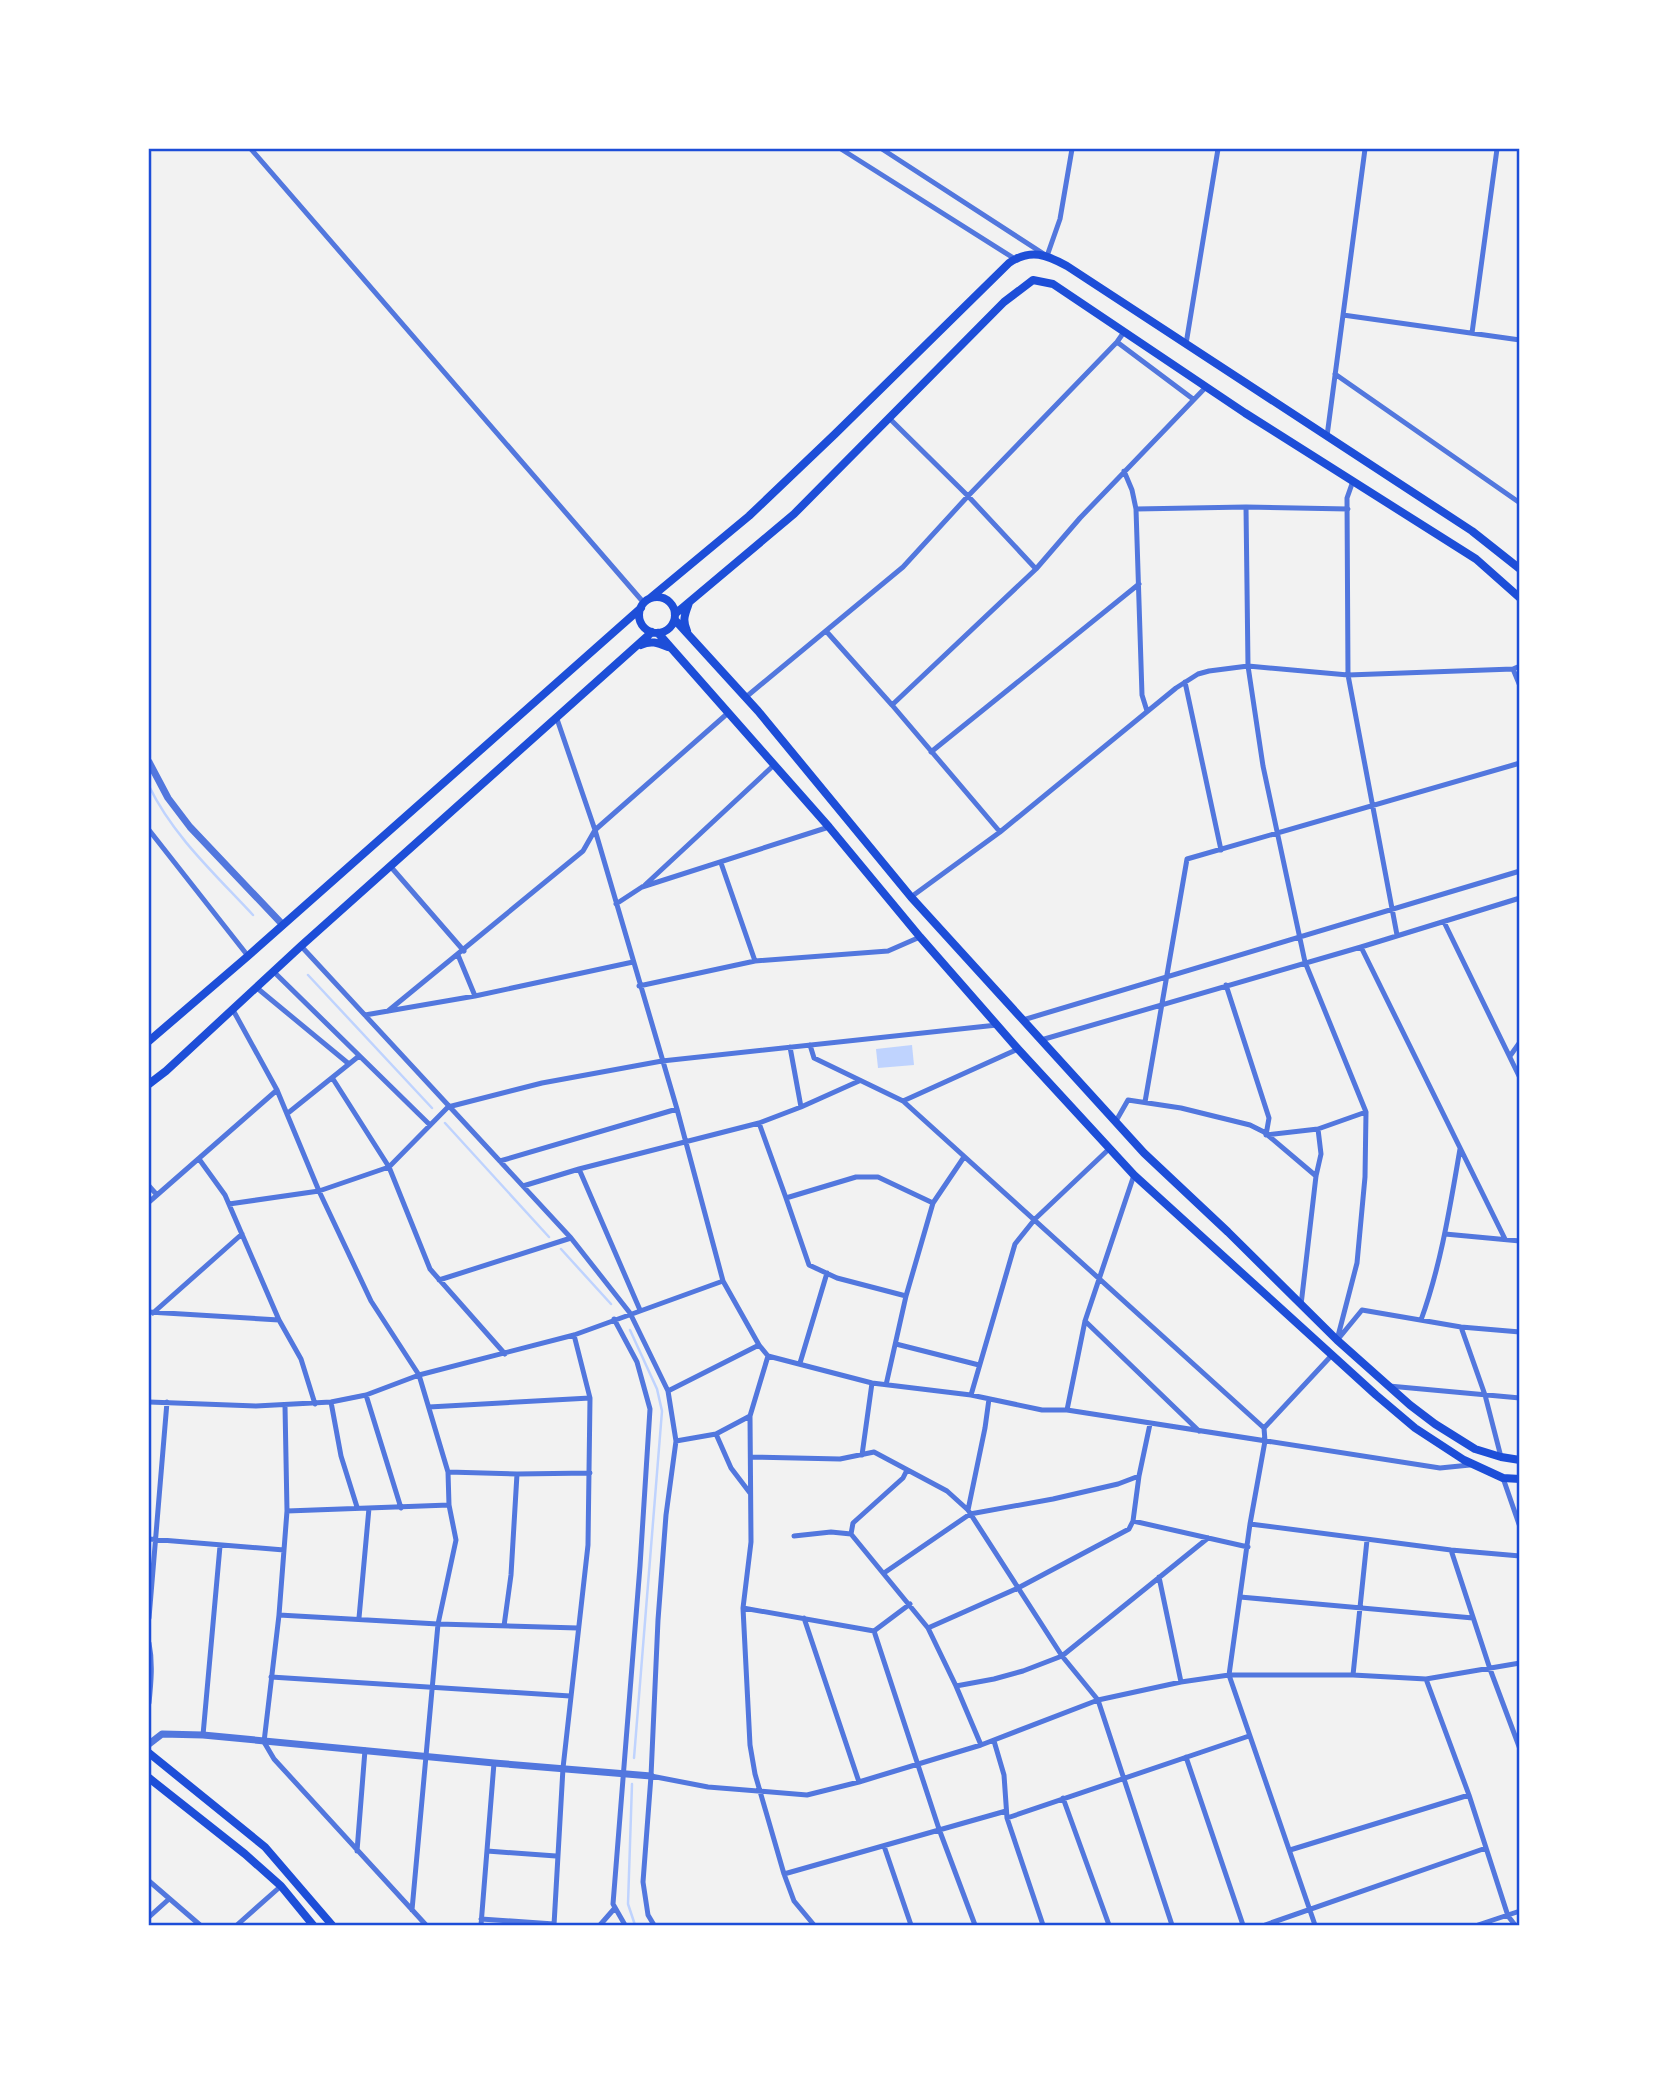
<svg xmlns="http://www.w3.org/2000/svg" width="1669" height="2074" viewBox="0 0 1669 2074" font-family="'Public Sans',sans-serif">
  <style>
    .water { fill: #bfd3fe }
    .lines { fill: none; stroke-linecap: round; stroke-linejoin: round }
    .stream { stroke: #bfd3fe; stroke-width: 2.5 }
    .minor { stroke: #5277de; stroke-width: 5 }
    .tertiary { stroke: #5277de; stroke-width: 7 }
    .secondary { stroke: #1d4ed8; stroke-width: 8 }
    .neatline { fill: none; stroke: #1d4ed8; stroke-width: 2.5 }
  </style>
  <rect width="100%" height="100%" fill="#f2f2f2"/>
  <path class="water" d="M 912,1045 L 914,1065 L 878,1068 L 876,1049 Z"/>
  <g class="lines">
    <path class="stream" d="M 149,786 C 173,836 216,875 253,915
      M 308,975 L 432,1108
      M 445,1123 L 549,1237
      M 561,1249 L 611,1304
      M 630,1330 L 657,1389 L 662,1411 L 634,1758
      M 632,1784 L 628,1904 L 635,1925"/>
    <path class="minor" d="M 251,149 L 644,603
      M 841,149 L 1015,259
      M 882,149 L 1047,256 L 1060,219 L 1072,149
      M 1343,315 L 1520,340
      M 1472,333 L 1497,149
      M 1117,342 L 1193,399
      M 1186,344 L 1218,149
      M 1335,374 L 1520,503
      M 889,418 L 968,496 L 1036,569
      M 1327,436 L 1365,149
      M 1124,471 L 1132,490 L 1136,509 L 1142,695 L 1147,711
      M 1353,481 L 1347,498 L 1348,675 L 1397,935
      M 1246,507 L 1248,666 L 1263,766 L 1305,962 L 1366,1112 L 1365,1177 L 1357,1263 L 1337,1340
      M 1136,509 L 1246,507 L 1348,509
      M 826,631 L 892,705 L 1000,832
      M 1513,669 L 1520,686
      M 1185,682 L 1221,850
      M 746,697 L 903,567 L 968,496 L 1117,342 L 1124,332
      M 892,705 L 1036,569 L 1080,518 L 1206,387
      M 557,719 L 595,830 L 677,1109 L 723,1281 L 759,1345 L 768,1356 L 872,1383 L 971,1395 L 1042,1410 L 1067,1410 L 1440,1468 L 1470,1465
      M 931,752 L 1139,584
      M 149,830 L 248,956
      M 721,863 L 755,961
      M 391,867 L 464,951
      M 645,885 L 774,765
      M 911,897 L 1000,832 L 1176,688 L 1198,674 L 1209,671 L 1248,666 L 1348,675 L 1513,669 L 1520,666
      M 616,904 L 642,887 L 829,827
      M 1444,922 L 1520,1078
      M 301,946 L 571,1238 L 630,1313 L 668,1391 L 676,1441 L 666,1515 L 658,1620 L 651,1776 L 643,1882 L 648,1915 L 654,1925
      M 1361,947 L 1505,1239
      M 458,955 L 475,996
      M 274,972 L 430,1125
      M 1226,985 L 1269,1118 L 1266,1135 L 1318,1129 L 1366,1112
      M 639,986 L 755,961 L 888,951 L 920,937
      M 257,988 L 349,1064
      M 233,1010 L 277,1090 L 319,1191 L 371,1301 L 419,1375 L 448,1472 L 449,1505 L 456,1540 L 438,1624 L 412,1910
      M 388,1011 L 583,851 L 595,830 L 728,713
      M 365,1015 L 475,996 L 633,962
      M 1023,1020 L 1520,871
      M 1041,1040 L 1361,947 L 1520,898
      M 810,1045 L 814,1058 L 903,1101 L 1264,1428
      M 790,1047 L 801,1107
      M 1510,1056 L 1520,1042
      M 333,1079 L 389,1167 L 430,1269 L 505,1354
      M 903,1101 L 1018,1049
      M 1145,1102 L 1187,859 L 1520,763
      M 288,1113 L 359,1056
      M 1116,1121 L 1128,1100 L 1181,1108 L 1250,1125 L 1264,1132 L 1316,1176
      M 759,1123 L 786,1198 L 856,1177 L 878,1177 L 933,1203
      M 199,1159 L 225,1195 L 279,1320 L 301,1359 L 315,1404
      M 500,1161 L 677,1109
      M 579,1169 L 640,1310
      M 149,1186 L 157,1195
      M 523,1186 L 579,1169 L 759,1123 L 801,1107 L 859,1081
      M 786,1198 L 809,1265 L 837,1278 L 906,1296
      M 149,1202 L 277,1090
      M 229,1204 L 319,1191 L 389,1167 L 448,1107 L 542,1083 L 662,1061 L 997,1025
      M 1445,1234 L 1520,1241
      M 439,1280 L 571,1238
      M 1301,1305 L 1316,1176 L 1321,1154 L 1318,1129
      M 149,1312 L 279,1320
      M 153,1313 L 242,1234
      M 614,1319 L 637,1362 L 650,1409 L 640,1566 L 613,1904 L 625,1925
      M 1421,1320 C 1441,1265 1450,1207 1460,1149
      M 1085,1321 L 1199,1431
      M 1461,1327 L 1485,1395 L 1501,1457
      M 1339,1338 L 1362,1310 L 1461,1327 L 1520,1332
      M 896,1344 L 979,1365
      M 768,1356 L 750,1416 L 751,1542 L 743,1608 L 874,1631
      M 800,1363 L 827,1273
      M 886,1385 L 906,1296 L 933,1203 L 964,1157
      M 1389,1386 L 1520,1398
      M 668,1391 L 759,1345
      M 366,1395 L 401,1508
      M 971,1395 L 1015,1244 L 1035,1219 L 1110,1148
      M 149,1402 L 256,1406 L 331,1402 L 366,1395 L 419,1375 L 574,1335 L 723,1281
      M 331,1402 L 341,1456 L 357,1507
      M 285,1406 L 287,1511 L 279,1615 L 264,1742 L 274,1759 L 426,1925
      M 429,1407 L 590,1398
      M 1067,1410 L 1085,1321 L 1134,1175
      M 716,1434 L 750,1416
      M 676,1441 L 716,1434 L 731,1468 L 750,1493
      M 862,1455 L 872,1383
      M 751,1457 L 840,1459 L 874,1452 L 947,1491 L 968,1510 L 1062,1656 L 1098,1700 L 1172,1925
      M 448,1472 L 517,1474
      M 1503,1478 L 1520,1527
      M 968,1510 L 985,1428 L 989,1399
      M 287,1511 L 449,1505
      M 1133,1521 L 1248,1547
      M 1250,1524 L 1451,1550 L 1520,1556
      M 851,1534 L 928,1628 L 956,1686
      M 794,1536 L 831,1532 L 851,1534 L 853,1523 L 903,1478 L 907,1470
      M 149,1539 L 284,1550
      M 1451,1550 L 1490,1669 L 1520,1749
      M 884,1573 L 970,1514 L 1053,1499 L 1118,1484 L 1139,1476
      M 1159,1577 L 1181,1682
      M 1240,1597 L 1473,1618
      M 910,1604 L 874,1631 L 939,1829 L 975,1925
      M 743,1608 L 750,1745 L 755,1774 L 784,1874 L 794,1901 L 814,1925
      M 279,1615 L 438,1624 L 578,1628
      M 149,1618 L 167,1402
      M 359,1618 L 369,1508
      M 804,1618 L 859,1782
      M 504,1626 L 511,1575 L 517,1474 L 590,1473
      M 928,1628 L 1018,1588 L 1129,1529 L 1133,1521 L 1139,1476 L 1150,1424
      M 149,1643 C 153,1663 151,1683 149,1703
      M 1353,1675 L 1367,1540
      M 271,1677 L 570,1696
      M 1426,1679 L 1469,1795 L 1508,1916 L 1515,1925
      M 203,1735 L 220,1546
      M 994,1741 L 1004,1775 L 1007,1818 L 1043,1925
      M 981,1745 L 956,1686 L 994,1679 L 1023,1671 L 1062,1656 L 1208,1538
      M 1186,1757 L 1243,1925
      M 651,1776 L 708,1787 L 807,1795 L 859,1782 L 981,1745 L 1098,1700 L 1181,1682 L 1229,1675 L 1353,1675 L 1426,1679 L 1520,1663
      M 1063,1798 L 1109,1925
      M 1007,1818 L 1249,1736
      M 884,1846 L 911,1925
      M 1290,1850 L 1469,1795
      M 357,1851 L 365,1750
      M 487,1851 L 556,1856
      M 784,1874 L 1006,1811
      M 149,1881 L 200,1925
      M 149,1917 L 169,1899
      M 481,1919 L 554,1924
      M 237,1925 L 281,1886
      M 481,1925 L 494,1763
      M 554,1925 L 563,1768 L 588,1545 L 590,1398 L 574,1335
      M 600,1925 L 614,1909
      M 1265,1925 L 1486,1848
      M 1315,1925 L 1229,1675 L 1250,1524 L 1265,1441 L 1264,1428 L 1332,1355
      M 1478,1925 L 1520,1911"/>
    <path class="tertiary" d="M 149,762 L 168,798 L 190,827 L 283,925
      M 149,1744 L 162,1734 L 203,1735 L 494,1763 L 651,1776"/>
    <path class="secondary" d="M639 615a18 18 0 1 1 36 0a18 18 0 1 1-36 0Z
      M 649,599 L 749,516 L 835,434 L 1009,263 C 1031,248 1047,255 1067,266 L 1472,531 L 1520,569
      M 675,614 L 794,514 L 1004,302 L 1033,280 L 1053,284 L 1245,413 L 1476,559 L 1520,598
      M 675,620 L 758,711 L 911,897 L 1144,1153 L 1228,1232 L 1337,1340 L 1410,1405 L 1435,1424 L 1475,1449 L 1501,1457 L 1520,1460
      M 687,631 C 682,620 685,614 689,603
      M 658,633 L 829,827 L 920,937 L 1018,1049 L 1134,1175 L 1376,1395 L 1415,1428 L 1464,1460 L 1503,1478 L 1520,1479
      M 641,645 C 651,640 658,643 668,647
      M 149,1041 L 248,956 L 641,608
      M 149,1084 L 166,1071 L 301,946 L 652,632
      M 149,1753 L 265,1847 L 332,1925
      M 149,1778 L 245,1854 L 281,1886 L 313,1925"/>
  </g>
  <rect width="1669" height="2074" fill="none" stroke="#ffffff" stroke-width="301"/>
  <rect x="150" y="150" width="1368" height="1774" class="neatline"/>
</svg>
